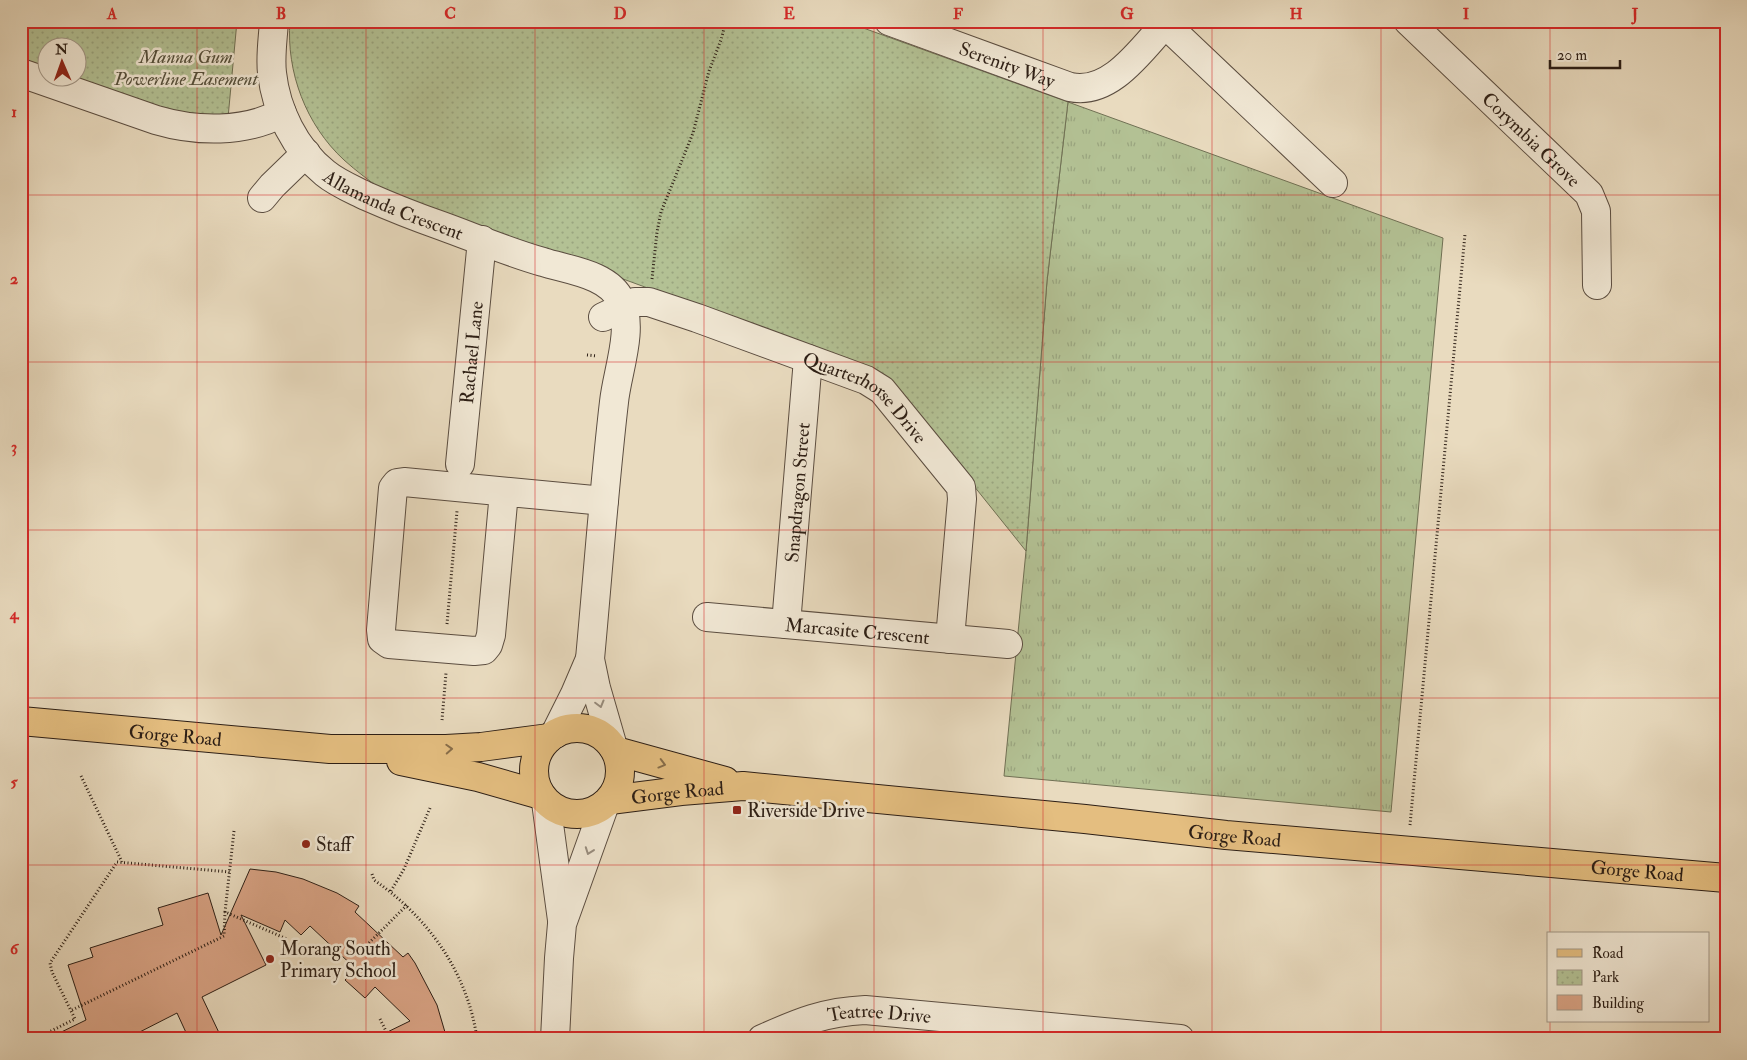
<svg xmlns="http://www.w3.org/2000/svg" width="1747" height="1060" viewBox="0 0 1747 1060" font-family="'IM FELL Double Pica',serif">
  <style>
    .grass { fill: url(#grass-tufts); stroke: #707054 }
    .park { fill: url(#park-dots); stroke: #707054 }
    .building { fill: #daa486; stroke: #2c1e15 }
    .lines { fill: none; stroke-linecap: round; stroke-linejoin: round }
    .minor-casing { stroke: #5b4d40; stroke-width: 30 }
    .major-casing { stroke: #2c1e15; stroke-width: 30 }
    .path { stroke: #2c1e15; stroke-width: 3; stroke-dasharray: 1 2.5; stroke-linecap: butt }
    .minor { stroke: #f1e8d5; stroke-width: 28 }
    .major { stroke: #e4be80; stroke-width: 28 }
    .oneway { stroke: #988d7f }
    .oneway2 { stroke: #886e4a }
    .grid { fill: none; stroke: #d62828; stroke-width: 1; stroke-opacity: 0.55 }
    .poi-dot { fill: #8f2418; stroke: #f1e8d5; stroke-width: 2 }
    .labels { text-anchor: middle; stroke-width: 5; stroke-linejoin: round; paint-order: stroke }
    .park-label { font-size: 19px; font-style: italic; fill: #544f3b; stroke: #f1e8d5 }
    .street-label { font-size: 19px; fill: #2c1e15; stroke: #f1e8d5 }
    .poi-label { font-size: 19px; fill: #2c1e15; stroke: #f1e8d5; text-anchor: start }
    .neatline { fill: none; stroke: #d62828; stroke-width: 2 }
    .grid-label { font-size: 16px; text-anchor: middle; font-weight: bold; fill: #d62828 }
  </style>
  <defs>
    <pattern id="grass-tufts" width="24" height="20" patternUnits="userSpaceOnUse" patternTransform="scale(1.25)"><rect width="24" height="20" fill="#b3c194"/><path d="M3 7l-1-3M5 7V3M7 7l1-3M15 17l-1-3M17 17v-4M19 17l1-3" fill="none" stroke="#9aa57f"/></pattern>
    <pattern id="park-dots" width="8" height="8" patternUnits="userSpaceOnUse" patternTransform="scale(1.25)"><rect width="8" height="8" fill="#b3c194"/><path d="M2 2h.1M6 6h.1" fill="none" stroke="#9aa57f" stroke-width="1.8" stroke-linecap="round"/></pattern>
  </defs>
  <rect width="100%" height="100%" fill="#e9dbbf"/>
  <filter id="stains"><feTurbulence type="fractalNoise" baseFrequency=".004" numOctaves="4"/><feColorMatrix values="0 0 0 0 .2 0 0 0 0 .09 0 0 0 0 .02 0 0 0 .5 -.17"/></filter>
  <radialGradient id="worn" r=".72"><stop offset=".6" stop-color="#630" stop-opacity="0"/><stop offset="1" stop-color="#630" stop-opacity=".3"/></radialGradient>
  <path class="grass" d="M 1068,102 L 1443,238 L 1391,812 L 1004,776 L 1026,551 L 1047,281 Z"/>
  <path class="park" d="M 21,21 L 237,21 L 228,118 L 181,113 L 103,91 L 66,78 L 78,78 L 78,48 L 48,48 L 47,71 L 21,61 Z
    M 290,21 L 844,21 L 1068,102 L 1047,281 L 1026,551 L 885,375 L 383,191 C 370,181 356,171 344,160 C 306,125 286,72 290,21 Z"/>
  <path class="building" d="M 250,869 L 276,872 L 303,879 L 337,893 L 359,906 L 355,912 L 403,957 L 408,953 L 415,963 L 437,1005 L 447,1039 L 373,1039 L 410,1021 L 375,987 L 365,998 L 345,980 L 356,969 L 310,926 L 301,935 L 285,920 L 280,932 L 241,915 L 266,965 L 202,997 L 222,1039 L 189,1039 L 177,1013 L 126,1039 L 47,1039 L 86,1020 L 68,965 L 93,957 L 90,948 L 163,925 L 158,908 L 208,893 L 221,935 Z"/>
  <g class="lines">
    <defs>
      <g id="minor">
        <path id="s1" d="M 274,21 C 273,38 270,56 272,73 C 276,110 295,149 325,173 C 337,183 352,189 366,196 C 391,207 416,217 442,226 C 475,238 508,252 543,262 C 568,270 609,274 621,301 C 634,330 617,372 614,402 C 604,488 598,573 590,659 L 596,688 L 613,747"/>
        <path id="s2" d="M 889,21 L 1070,87 C 1110,96 1141,50 1165,24"/>
        <path d="M 1162,21 L 1333,183"/>
        <path id="s3" d="M 1408,21 L 1589,194 L 1596,211 L 1597,285"/>
        <path d="M 21,73 L 156,120 C 197,132 244,133 282,113"/>
        <path d="M 262,198 L 272,186 L 306,153"/>
        <path id="s4" d="M 603,317 L 635,302 L 649,302 L 697,318 L 866,380 L 882,390 L 961,487 L 962,499 L 950,639"/>
        <path id="s5" d="M 460,464 L 482,240"/>
        <path d="M 504,492 L 491,635 L 488,645 L 484,650 L 474,651 L 389,644 L 382,639 L 381,630 L 393,488 L 397,483 L 404,482 L 604,501"/>
        <path id="s6" d="M 707,617 L 1008,644"/>
        <path id="s7" d="M 786,624 L 808,359"/>
        <path d="M 555,734 L 575,694 L 590,659"/>
        <path d="M 546,802 L 562,920"/>
        <path d="M 555,1039 L 559,958 L 562,924 L 605,804"/>
        <path id="s8" d="M 762,1039 C 800,1022 824,1012 865,1010 L 1180,1039"/>
      </g>
      <g id="major">
        <path id="s9" d="M 21,721 L 330,749 L 446,749 L 481,747 L 549,738"/>
        <circle cx="577" cy="771" r="43"/>
        <path d="M 616,751 L 725,781"/>
        <path d="M 401,761 L 478,777 L 541,795"/>
        <path id="s10" d="M 610,800 L 681,791 L 743,786 L 1085,819 L 1226,835 L 1726,878"/>
      </g>
    </defs>
    <use href="#minor" class="minor-casing"/>
    <use href="#major" class="major-casing"/>
    <path class="path" d="M 652,279 L 657,232 L 661,212 L 693,133 L 709,71 L 721,40 L 726,21
      M 587,355 L 597,356
      M 447,624 L 457,511
      M 442,720 L 446,673
      M 81,776 L 122,862
      M 1410,825 L 1465,234
      M 234,831 L 225,912 L 287,939
      M 372,874 L 374,880 C 428,917 468,973 477,1039
      M 391,891 L 404,869 L 430,808
      M 369,943 L 407,905
      M 72,1010 L 224,936 L 225,912
      M 380,1019 L 390,1039
      M 35,1039 L 75,1019 L 52,972 L 50,963 L 117,862 L 230,872"/>
    <use href="#minor" class="minor"/>
    <use href="#major" class="major"/>
  </g>
  <defs><path id="oneway-chevron" d="M-2-3.5L2.5 0L-2 3.5" fill="none" stroke-width="1.6" stroke-linecap="round" stroke-linejoin="round" transform="scale(1.25)"/></defs>
  <g class="oneway">
    <use href="#oneway-chevron" transform="translate(600 704) rotate(75)"/>
    <use href="#oneway-chevron" transform="translate(589 851) rotate(110)"/>
  </g>
  <g class="oneway2">
    <use href="#oneway-chevron" transform="translate(449 749) rotate(-3)"/>
    <use href="#oneway-chevron" transform="translate(662 764) rotate(15)"/>
  </g>
  <path class="grid" d="M 197,21 L 197,1039M 366,21 L 366,1039M 535,21 L 535,1039M 704,21 L 704,1039M 874,21 L 874,1039M 1043,21 L 1043,1039M 1212,21 L 1212,1039M 1381,21 L 1381,1039M 1550,21 L 1550,934M 21,195 L 1726,195M 21,362 L 1726,362M 21,530 L 1726,530M 21,698 L 1726,698M 21,865 L 1726,865M 1550,1021 L 1550,1039"/>
  <g class="poi-dot">
    <rect x="732" y="805" width="10" height="10" rx="2.5"/>
    <circle cx="306" cy="844" r="5"/>
    <circle cx="270" cy="959" r="5"/>
  </g>
  <g class="labels">
    <g class="park-label">
      <text x="186" y="63">Manna Gum<tspan x="186" dy="22">Powerline Easement</tspan></text>
    </g>
    <g class="street-label">
      <text dy="7" stroke="none"><textPath href="#s2" startOffset="126">Serenity Way</textPath></text>
      <text dy="7" stroke="none"><textPath href="#s3" startOffset="171">Corymbia Grove</textPath></text>
      <text dy="7" stroke="none"><textPath href="#s1" startOffset="244">Allamanda Crescent</textPath></text>
      <text dy="7" stroke="none"><textPath href="#s5" startOffset="112">Rachael Lane</textPath></text>
      <text dy="7" stroke="none"><textPath href="#s4" startOffset="289">Quarterhorse Drive</textPath></text>
      <text dy="7" stroke="none"><textPath href="#s7" startOffset="132">Snapdragon Street</textPath></text>
      <text dy="7" stroke="none"><textPath href="#s6" startOffset="151">Marcasite Crescent</textPath></text>
      <text dy="7" stroke="none"><textPath href="#s9" startOffset="155">Gorge Road</textPath></text>
      <text dy="7" stroke="none"><textPath href="#s10" startOffset="68">Gorge Road</textPath></text>
      <text dy="7" stroke="none"><textPath href="#s10" startOffset="628">Gorge Road</textPath></text>
      <text dy="7" stroke="none"><textPath href="#s10" startOffset="1032">Gorge Road</textPath></text>
      <text dy="7" stroke="none"><textPath href="#s8" startOffset="122">Teatree Drive</textPath></text>
    </g>
    <g class="poi-label">
      <text x="747" y="817">Riverside Drive</text>
      <text x="316" y="851">Staff</text>
      <text x="280" y="955">Morang South<tspan x="280" dy="22">Primary School</tspan></text>
    </g>
  </g>
  <rect width="1747" height="1060" fill="none" stroke="#e9dbbf" stroke-width="55"/>
  <rect x="1547" y="932" width="162" height="90" fill="#f1e8d5" stroke="#a29788"/>
  <rect x="1557" y="949" width="25" height="8" fill="#e4be80" stroke="#a29788"/>
  <text x="1592" y="958" font-size="15" fill="#2c1e15">Road</text>
  <rect x="1557" y="970" width="25" height="15" fill="url(#park-dots)" stroke="#a29788"/>
  <text x="1592" y="982" font-size="15" fill="#2c1e15">Park</text>
  <rect x="1557" y="995" width="25" height="15" fill="#daa486" stroke="#a29788"/>
  <text x="1592" y="1008" font-size="15" fill="#2c1e15">Building</text>
  <g transform="translate(62 62) rotate(358)"><circle r="24" fill="#f1e8d5" stroke="#a29788"/>
  <path d="M0-4L9 19L0 12L-9 19Z" fill="#8f2418"/>
  <text y="-8" font-size="14" font-weight="bold" text-anchor="middle" fill="#2c1e15">N</text>
  </g>
  <path d="M1550 60v8h70v-8" fill="none" stroke="#2c1e15" stroke-width="2.5"/>
  <text x="1557" y="60" font-size="15" fill="#2c1e15" stroke="#f1e8d5" stroke-width="4" paint-order="stroke">20 m</text>
  <rect x="28" y="28" width="1692" height="1004" class="neatline"/>
  <g class="grid-label">
    <text x="112" y="19">A</text>
    <text x="281" y="19">B</text>
    <text x="450" y="19">C</text>
    <text x="620" y="19">D</text>
    <text x="789" y="19">E</text>
    <text x="958" y="19">F</text>
    <text x="1127" y="19">G</text>
    <text x="1296" y="19">H</text>
    <text x="1466" y="19">I</text>
    <text x="1635" y="19">J</text>
    <text x="14" y="117">1</text>
    <text x="14" y="284">2</text>
    <text x="14" y="452">3</text>
    <text x="14" y="619">4</text>
    <text x="14" y="787">5</text>
    <text x="14" y="954">6</text>
  </g>
  <rect width="100%" height="100%" filter="url(#stains)"/>
  <rect width="100%" height="100%" fill="url(#worn)"/>
</svg>
